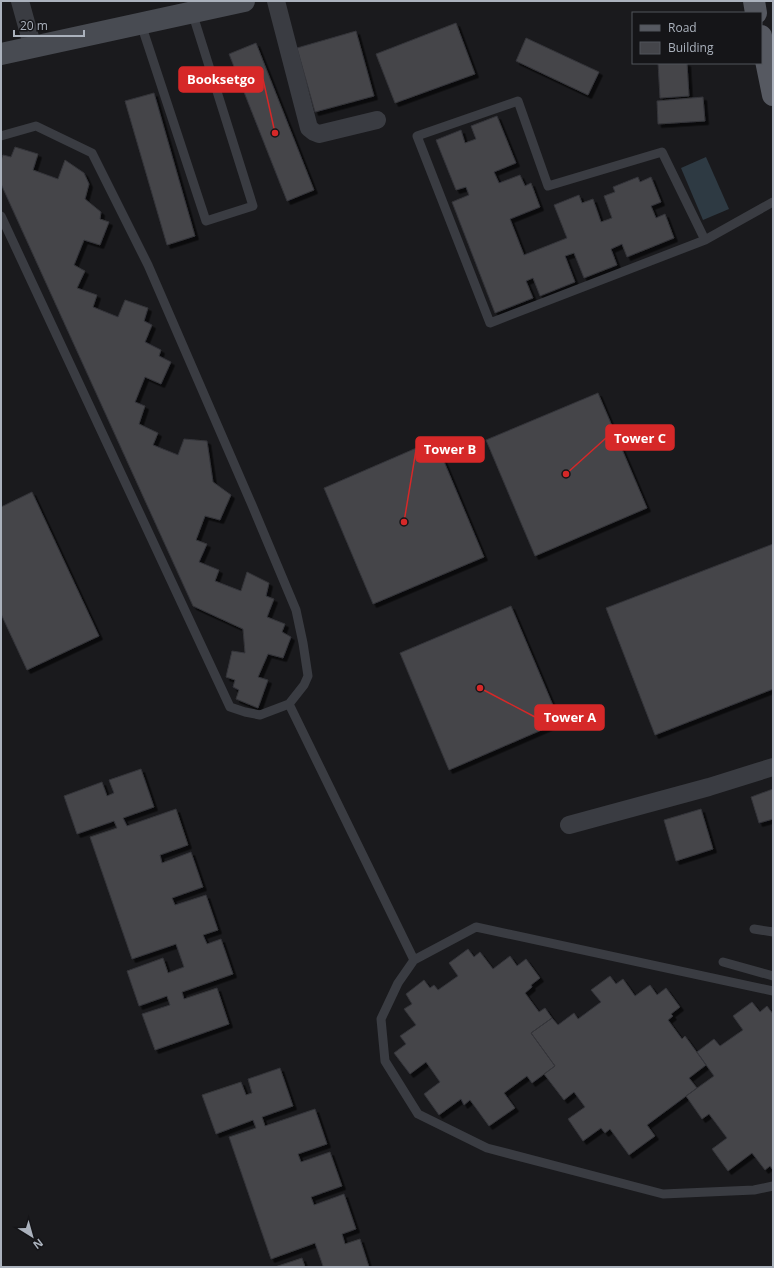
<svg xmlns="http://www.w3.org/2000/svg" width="774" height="1268" viewBox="0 0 774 1268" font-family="'Open Sans',sans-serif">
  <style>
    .water { fill: #2e3a43 }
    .building { fill: #44454a; stroke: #343439; filter: url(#shadow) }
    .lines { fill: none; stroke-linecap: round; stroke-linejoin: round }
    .service { stroke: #3a3c42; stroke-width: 9 }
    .minor { stroke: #3a3c42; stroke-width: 18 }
    .secondary { stroke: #484b52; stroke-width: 22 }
    .primary { stroke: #565961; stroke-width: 22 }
    .leader { fill: none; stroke: #d62828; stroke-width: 1.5 }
    .callout-dot { fill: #d62828; stroke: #151518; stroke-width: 1.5 }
    .callout { fill: #d62828; stroke: #d62828; stroke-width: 1.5 }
    .callout-label { font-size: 13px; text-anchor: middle; font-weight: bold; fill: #fff }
  </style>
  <defs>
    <filter id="shadow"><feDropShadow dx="3.5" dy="3.5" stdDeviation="0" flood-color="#0009"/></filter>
  </defs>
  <rect width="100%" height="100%" fill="#1a1a1d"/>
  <path class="water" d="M 706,157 L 729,209 L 703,220 L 681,168 Z"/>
  <path class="building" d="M 456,23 L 475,74 L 395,103 L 376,54 Z
    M 356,31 L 374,96 L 315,112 L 297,48 Z
    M 526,38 L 599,72 L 588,95 L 516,61 Z
    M 256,43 L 314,190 L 287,201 L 229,54 Z
    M 658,63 L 687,63 L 689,96 L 660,98 Z
    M 154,93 L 195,236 L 167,245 L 125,101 Z
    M 703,97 L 705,121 L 658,124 L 657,101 Z
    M 497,116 L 516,163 L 494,172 L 499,183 L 520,175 L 525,186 L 531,183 L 540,207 L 510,219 L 524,255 L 567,238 L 554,205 L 579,195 L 582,203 L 593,199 L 601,222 L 612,218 L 604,196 L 615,192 L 613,187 L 638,177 L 640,182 L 651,177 L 661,202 L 651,206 L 656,218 L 665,214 L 674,238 L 627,257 L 622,244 L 611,249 L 617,265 L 584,278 L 574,253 L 565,256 L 575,282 L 540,296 L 533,278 L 526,281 L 533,298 L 495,313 L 452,202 L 469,195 L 466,187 L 456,190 L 436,140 L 461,130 L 465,143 L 476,139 L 471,126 Z
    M 15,147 L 38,154 L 33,170 L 58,179 L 65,160 L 84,173 L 89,184 L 85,199 L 101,212 L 100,219 L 109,222 L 100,245 L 84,240 L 74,265 L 85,271 L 77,288 L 97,295 L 93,307 L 118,317 L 125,300 L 148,308 L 144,321 L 152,325 L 145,342 L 161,350 L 159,356 L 171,362 L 161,384 L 145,377 L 135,402 L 145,406 L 139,424 L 158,433 L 153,445 L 178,455 L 184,439 L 207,441 L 213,482 L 231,495 L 220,520 L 205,516 L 196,540 L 207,544 L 199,562 L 219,570 L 215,581 L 241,591 L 247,572 L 269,583 L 266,596 L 274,599 L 267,617 L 285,624 L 282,632 L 291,637 L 283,658 L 268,654 L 258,677 L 268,680 L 258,708 L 236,699 L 239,690 L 233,687 L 235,680 L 226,677 L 232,651 L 245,653 L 243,629 L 193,606 L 1,184 L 1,160 L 3,155 L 11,157 Z
    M 598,393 L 647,508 L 535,556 L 486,440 Z
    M 435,440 L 484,557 L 373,604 L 324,488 Z
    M 32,492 L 99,636 L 27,670 L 1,614 L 1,507 Z
    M 773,544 L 773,689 L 655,735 L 606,608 Z
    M 511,606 L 560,722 L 449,770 L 400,653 Z
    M 141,769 L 154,807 L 123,818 L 127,826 L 176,809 L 188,845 L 160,855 L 162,863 L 191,852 L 203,887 L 172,898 L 175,905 L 206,895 L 218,930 L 203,935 L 207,944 L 221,939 L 233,974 L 182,992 L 184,999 L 217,988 L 229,1024 L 155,1050 L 142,1014 L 170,1005 L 167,996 L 139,1006 L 127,971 L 163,958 L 168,973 L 184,967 L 176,944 L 132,959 L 90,837 L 117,828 L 114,821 L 77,834 L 64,796 L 102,782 L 107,796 L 114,793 L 109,780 Z
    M 773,789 L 773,819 L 759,823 L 751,797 Z
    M 701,809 L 713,849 L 676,861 L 664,820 Z
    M 468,949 L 474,957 L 480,952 L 493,969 L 510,956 L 517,966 L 526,959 L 540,978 L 531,985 L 532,987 L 525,993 L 539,1012 L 545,1008 L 552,1018 L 531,1033 L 555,1066 L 532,1083 L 527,1076 L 504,1093 L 515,1108 L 489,1126 L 470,1100 L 464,1105 L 461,1099 L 439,1115 L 424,1094 L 440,1082 L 426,1062 L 410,1074 L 394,1053 L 406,1044 L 400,1036 L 416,1025 L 404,1009 L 412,1004 L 406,994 L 424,980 L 430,988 L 434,985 L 438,990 L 458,976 L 449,963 Z
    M 610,976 L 616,984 L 623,979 L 635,996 L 650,985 L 657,995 L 666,988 L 680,1007 L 671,1014 L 673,1016 L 668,1020 L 682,1039 L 685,1036 L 706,1065 L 689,1078 L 697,1088 L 647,1125 L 655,1136 L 629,1155 L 610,1129 L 605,1133 L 601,1128 L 583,1141 L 568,1119 L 585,1107 L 574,1092 L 564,1100 L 544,1074 L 555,1066 L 531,1033 L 552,1018 L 558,1025 L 574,1013 L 578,1019 L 601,1002 L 591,990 Z
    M 752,1002 L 760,1012 L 767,1006 L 773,1014 L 773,1170 L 770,1166 L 765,1170 L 752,1153 L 728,1171 L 712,1149 L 727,1138 L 709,1114 L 702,1119 L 686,1096 L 714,1076 L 697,1052 L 714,1039 L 720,1046 L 743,1030 L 733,1016 Z
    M 280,1068 L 293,1106 L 262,1117 L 265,1126 L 315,1109 L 327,1144 L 298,1154 L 301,1162 L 330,1152 L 342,1186 L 311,1197 L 314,1205 L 344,1194 L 356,1229 L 342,1234 L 345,1244 L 360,1239 L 369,1267 L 321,1267 L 323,1266 L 315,1243 L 271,1259 L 229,1137 L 256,1128 L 253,1120 L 216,1134 L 202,1095 L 241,1082 L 246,1095 L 252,1093 L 248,1079 Z
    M 302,1258 L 305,1267 L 275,1267 Z"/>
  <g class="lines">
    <path class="service" d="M 141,24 L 206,221 L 253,206 L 192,12
      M 1,136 L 36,126 L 92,153 L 148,265 L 252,505 L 296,610 L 303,643 L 308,676 L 304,685 L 289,704 L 260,715 L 245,712 L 230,707 L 1,216
      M 705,240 L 662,152 L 548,186 L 518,101 L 417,136 L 490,323 L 705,240 L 773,202
      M 289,704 L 414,960
      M 754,929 L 773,932
      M 723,962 L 773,976
      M 773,991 L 476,927 L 414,960 L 398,983 L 381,1019 L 385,1061 L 418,1114 L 487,1148 L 663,1194 L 754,1190 L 773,1186"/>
    <path class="minor" d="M 20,1 L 33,48
      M 276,1 L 309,128 L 314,132 L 319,134 L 377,120
      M 569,825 L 709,787 L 773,767"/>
    <path class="secondary" d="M 1,54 L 244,1"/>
    <path class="primary" d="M 754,1 L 756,13
      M 761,36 L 773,95"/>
  </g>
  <path class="leader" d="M275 133L263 79M566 474L606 438M404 522L416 450M480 688L535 717"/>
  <g class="callout-dot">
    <circle cx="275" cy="133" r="4"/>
    <circle cx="566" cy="474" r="4"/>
    <circle cx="404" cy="522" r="4"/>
    <circle cx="480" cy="688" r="4"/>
  </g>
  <g class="callout">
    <rect x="179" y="67" width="84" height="25" rx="4"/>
    <rect x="606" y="425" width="68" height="25" rx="4"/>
    <rect x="416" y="437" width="68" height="25" rx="4"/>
    <rect x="535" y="705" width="69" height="25" rx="4"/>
  </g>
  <g class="callout-label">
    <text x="221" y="84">Booksetgo</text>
    <text x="640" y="443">Tower C</text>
    <text x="450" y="454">Tower B</text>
    <text x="570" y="722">Tower A</text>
  </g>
  <rect width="774" height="1268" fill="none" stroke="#abb2bd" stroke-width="4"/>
  <rect x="632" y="12" width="130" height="52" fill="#151518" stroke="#51545a"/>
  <rect x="640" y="25" width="20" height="6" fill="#565961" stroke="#51545a"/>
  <text x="668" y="32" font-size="12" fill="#abb2bd">Road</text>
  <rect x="640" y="42" width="20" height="12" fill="#44454a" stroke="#51545a"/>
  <text x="668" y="52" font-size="12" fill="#abb2bd">Building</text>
  <g transform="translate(32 1236) rotate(143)" stroke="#151518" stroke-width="3" paint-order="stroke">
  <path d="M0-3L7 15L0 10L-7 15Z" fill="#abb2bd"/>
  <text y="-6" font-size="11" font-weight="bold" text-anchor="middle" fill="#abb2bd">N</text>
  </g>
  <path d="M14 30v6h70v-6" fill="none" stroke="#abb2bd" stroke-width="2"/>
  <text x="20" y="30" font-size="12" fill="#abb2bd" stroke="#151518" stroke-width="3" paint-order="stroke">20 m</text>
</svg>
